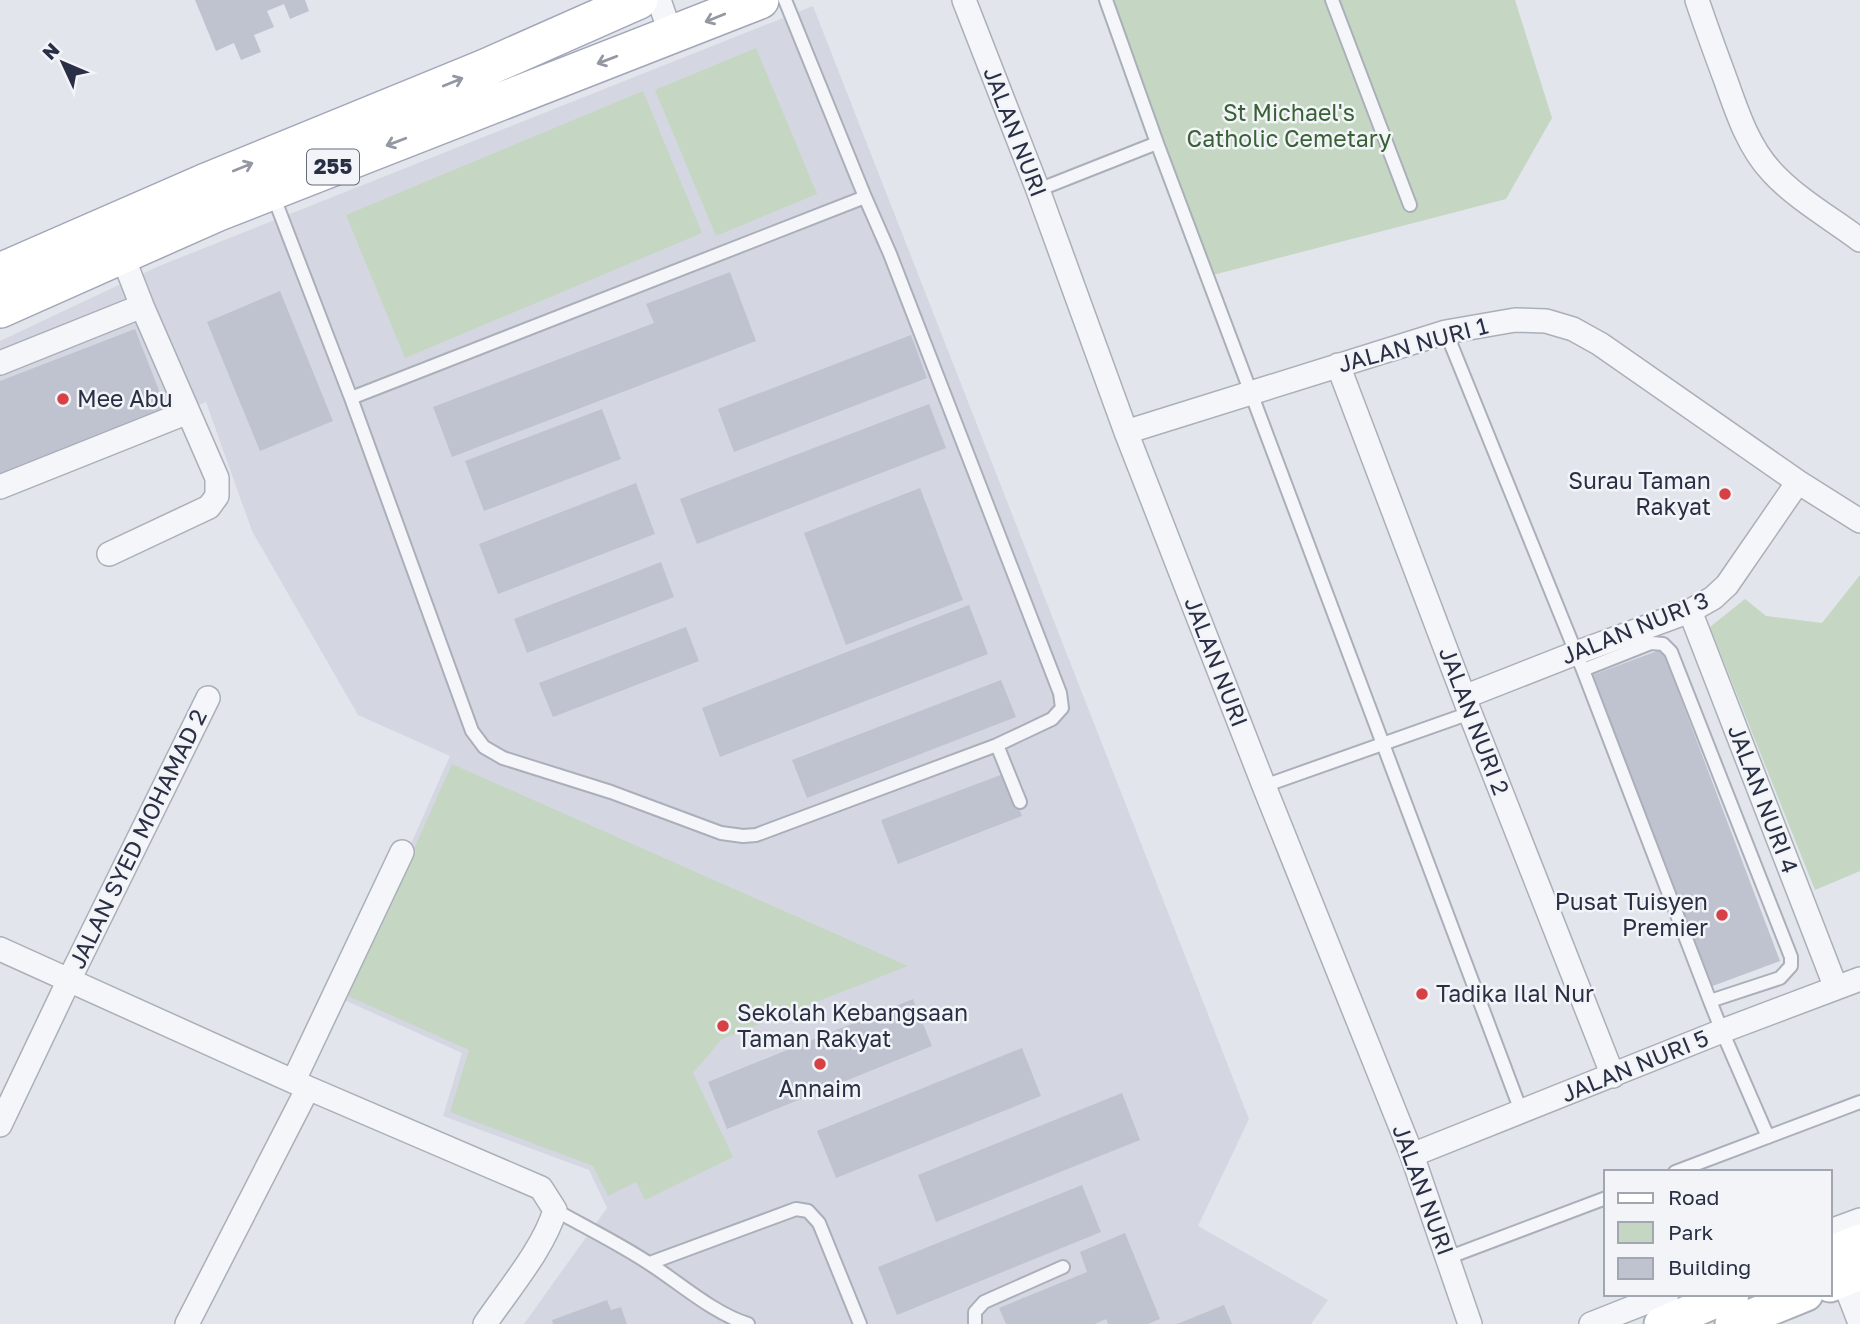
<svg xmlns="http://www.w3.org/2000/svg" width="1860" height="1324" viewBox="0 0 1860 1324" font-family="'Golos Text',sans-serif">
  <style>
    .built { fill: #d4d7e1 }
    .green { fill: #c5d6c3 }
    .building { fill: #bfc3cf }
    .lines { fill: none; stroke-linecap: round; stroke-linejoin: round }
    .lane-casing { stroke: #aaafb9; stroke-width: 16 }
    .street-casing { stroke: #aaafb9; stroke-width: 26 }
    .secondary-casing { stroke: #aaafb9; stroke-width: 37 }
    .primary-casing { stroke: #a1a7b8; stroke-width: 40 }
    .lane { stroke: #f5f6f9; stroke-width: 12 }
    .street { stroke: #f5f6f9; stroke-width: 23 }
    .secondary { stroke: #fff; stroke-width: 33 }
    .primary { stroke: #fff; stroke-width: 37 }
    .oneway { stroke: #9498a2 }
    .poi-dot { fill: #d74145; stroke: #f2f4f8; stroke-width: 2.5 }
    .labels { text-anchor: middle; stroke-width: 5; stroke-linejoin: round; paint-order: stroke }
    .shield { fill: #f2f4f8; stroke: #656b7b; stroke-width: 2 }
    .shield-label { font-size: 21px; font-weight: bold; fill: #293045 }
    .park-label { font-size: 23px; fill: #386135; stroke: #f2f4f8 }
    .street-label { font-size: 23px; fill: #293045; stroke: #f2f4f8 }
    .poi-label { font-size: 23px; fill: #293045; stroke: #f2f4f8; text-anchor: start }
  </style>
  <rect width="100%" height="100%" fill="#e2e5eb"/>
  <path class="built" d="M 813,6 L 1249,1119 L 1198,1226 L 1328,1300 L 1311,1324 L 524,1324 L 607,1208 L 589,1170 L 443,1116 L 462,1053 L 342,999 L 450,756 L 358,715 L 252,531 L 206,402 L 0,484 L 0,341 L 159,266 Z"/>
  <path class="green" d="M 1112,0 L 1515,0 L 1552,118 L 1506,199 L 1209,276 Z
    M 756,48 L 817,194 L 716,236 L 655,90 Z
    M 643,91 L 702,233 L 405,358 L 346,215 Z
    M 1860,575 L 1860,871 L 1815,890 L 1710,627 L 1745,599 L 1766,616 L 1822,623 Z
    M 452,764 L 908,966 L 722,1039 L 693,1073 L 733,1157 L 645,1200 L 636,1182 L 608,1196 L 593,1166 L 450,1112 L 469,1050 L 348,996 Z"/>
  <path class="building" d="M 195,0 L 305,0 L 309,11 L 290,19 L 284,4 L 267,11 L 274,27 L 254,35 L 261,52 L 241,60 L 234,43 L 216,51 Z
    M 730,272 L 756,341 L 452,457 L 433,407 L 654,323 L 646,304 Z
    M 280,291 L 333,421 L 260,451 L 207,322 Z
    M 135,329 L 167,411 L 0,477 L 0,381 Z
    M 911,335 L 927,378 L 734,452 L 718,409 Z
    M 929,404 L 946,448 L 697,544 L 680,499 Z
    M 602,409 L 621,459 L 484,511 L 465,461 Z
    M 636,483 L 655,534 L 498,594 L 479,544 Z
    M 920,488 L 963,600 L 846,645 L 804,533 Z
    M 661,562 L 674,597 L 527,653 L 514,619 Z
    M 969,605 L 988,654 L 720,757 L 702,708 Z
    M 686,627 L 699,661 L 553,717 L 539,683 Z
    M 1662,649 L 1780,961 L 1710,987 L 1593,675 Z
    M 1001,680 L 1016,717 L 807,798 L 792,760 Z
    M 1006,773 L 1022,816 L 898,864 L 881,820 Z
    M 913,999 L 932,1046 L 727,1129 L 708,1082 Z
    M 1022,1048 L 1041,1096 L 836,1178 L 817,1131 Z
    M 1122,1093 L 1140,1140 L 936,1222 L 918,1175 Z
    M 1082,1185 L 1101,1232 L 897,1315 L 878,1267 Z
    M 1125,1233 L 1160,1319 L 1148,1324 L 1108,1324 L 1106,1319 L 1095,1324 L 1006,1324 L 999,1308 L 1087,1272 L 1080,1252 Z
    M 607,1300 L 611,1310 L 621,1307 L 627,1324 L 553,1324 L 552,1320 Z
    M 1224,1305 L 1232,1324 L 1177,1324 Z"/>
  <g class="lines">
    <defs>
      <path id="lane" d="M 1332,0 L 1410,205
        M 1157,143 C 1276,467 1400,789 1521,1111
        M 1038,190 L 1157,143 L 1106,0
        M 273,195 L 351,398 L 865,197 L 785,0
        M 1446,332 L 1583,670 L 1710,1001
        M 351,398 L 472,731 L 484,747 L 503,758 L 611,792 L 721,833 L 743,836 L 756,835 L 997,745 L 1052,719 L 1062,708 L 1060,693 L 890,254 L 865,197
        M 1583,670 L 1651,643 L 1663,644 L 1671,652 L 1791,957 L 1791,966 L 1780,978 L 1710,1001 L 1722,1031 L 1768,1137
        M 997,745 L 1020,802
        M 1264,786 L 1470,713
        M 1675,1172 L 1860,1102
        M 555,1210 C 587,1228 620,1244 650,1264 C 681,1284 713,1313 748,1324
        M 1447,1258 L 1606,1198
        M 650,1263 L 796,1209 L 808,1211 L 819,1223 L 860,1324
        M 975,1324 L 975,1312 L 984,1302 L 1063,1267"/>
      <path id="street" d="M 659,0 L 671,35
        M 964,0 L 1038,190 L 1126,432 L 1264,786 L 1412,1155 L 1470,1324
        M 1697,0 C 1706,27 1716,54 1726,81 C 1737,112 1748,146 1771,171 C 1794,197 1832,219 1860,240
        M 0,363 L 142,306
        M 1338,365 L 1470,713 L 1613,1076
        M 1126,432 L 1446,332 L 1515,320 L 1546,321 L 1573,329 L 1600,344 L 1798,482 L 1860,521
        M 0,487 L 188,412
        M 109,554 L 209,507 L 217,496 L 217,478 L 142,306 L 126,265
        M 1690,611 L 1836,988
        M 1464,697 L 1576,653 L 1690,611 L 1713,598 L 1727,585 L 1798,482
        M 0,949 L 308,1088 L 541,1188 L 555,1210 C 544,1248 508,1290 485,1324
        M 294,1080 L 402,852
        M 0,1125 L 69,980 L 208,698
        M 1412,1155 L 1722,1031 L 1860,979
        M 1830,1231 L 1860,1220
        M 1843,1279 L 1860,1323
        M 187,1324 L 308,1088
        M 1591,1324 L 1667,1294"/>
      <path id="secondary" d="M 1830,1253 L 1860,1241
        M 1830,1285 L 1860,1273
        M 1661,1324 L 1732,1294
        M 1732,1324 L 1806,1294"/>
      <path id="primary" d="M 0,272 L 204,183 L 483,69 L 639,0
        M 0,309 L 216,213 L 760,0"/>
    </defs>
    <use href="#lane" class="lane-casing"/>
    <use href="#street" class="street-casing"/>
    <use href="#secondary" class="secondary-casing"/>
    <use href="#primary" class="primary-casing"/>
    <use href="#lane" class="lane"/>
    <use href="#street" class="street"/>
    <use href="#secondary" class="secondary"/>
    <use href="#primary" class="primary"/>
  </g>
  <defs><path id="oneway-shaft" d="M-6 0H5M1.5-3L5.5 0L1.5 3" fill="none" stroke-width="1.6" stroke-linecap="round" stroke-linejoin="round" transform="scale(1.75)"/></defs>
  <g class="oneway">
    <use href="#oneway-shaft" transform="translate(715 18) rotate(158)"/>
    <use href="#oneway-shaft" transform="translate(607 60) rotate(159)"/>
    <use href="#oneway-shaft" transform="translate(453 82) rotate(-22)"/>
    <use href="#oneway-shaft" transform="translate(396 142) rotate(159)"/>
    <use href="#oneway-shaft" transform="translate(243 167) rotate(-22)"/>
  </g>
  <g class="poi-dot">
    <circle cx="63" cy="399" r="7"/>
    <circle cx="1725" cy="494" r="7"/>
    <circle cx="1722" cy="915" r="7"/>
    <circle cx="1422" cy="994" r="7"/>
    <circle cx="723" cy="1026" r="7"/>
    <circle cx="820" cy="1064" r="7"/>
  </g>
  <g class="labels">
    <rect class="shield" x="307" y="149.5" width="52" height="35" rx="5"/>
    <g class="shield-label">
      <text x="333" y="174">255</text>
    </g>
    <g class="park-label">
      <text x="1289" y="121">St Michael's<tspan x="1289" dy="26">Catholic Cemetary</tspan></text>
    </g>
    <g class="street-label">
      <text transform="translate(1015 132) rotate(69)" y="8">JALAN NURI</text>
      <text transform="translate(1413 345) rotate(-15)" y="8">JALAN NURI 1</text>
      <text transform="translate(1635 628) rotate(-22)" y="8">JALAN NURI 3</text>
      <text transform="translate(1216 662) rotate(69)" y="8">JALAN NURI</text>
      <text transform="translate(1474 721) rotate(69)" y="8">JALAN NURI 2</text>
      <text transform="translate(1763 799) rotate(69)" y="8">JALAN NURI 4</text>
      <text transform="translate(138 839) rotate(-64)" y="8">JALAN SYED MOHAMAD 2</text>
      <text transform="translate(1635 1066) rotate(-22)" y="8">JALAN NURI 5</text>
      <text transform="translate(1423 1190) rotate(70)" y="8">JALAN NURI</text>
    </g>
    <g class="poi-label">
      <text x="77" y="407">Mee Abu</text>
      <text x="1711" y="489" text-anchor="end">Surau Taman<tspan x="1711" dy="26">Rakyat</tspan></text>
      <text x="1708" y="910" text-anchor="end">Pusat Tuisyen<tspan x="1708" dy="26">Premier</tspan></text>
      <text x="1436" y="1002">Tadika Ilal Nur</text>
      <text x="737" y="1021">Sekolah Kebangsaan<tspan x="737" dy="26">Taman Rakyat</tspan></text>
      <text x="820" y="1097" text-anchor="middle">Annaim</text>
    </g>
  </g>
  <rect x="1604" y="1170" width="228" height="126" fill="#f2f4f8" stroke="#a2a6b0" stroke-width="2"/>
  <rect x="1618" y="1193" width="35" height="10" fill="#ffffff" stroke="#a2a6b0" stroke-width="2"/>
  <text x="1668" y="1205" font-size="21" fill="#293045">Road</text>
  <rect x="1618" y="1222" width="35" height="21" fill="#c5d6c3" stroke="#a2a6b0" stroke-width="2"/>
  <text x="1668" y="1240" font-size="21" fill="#293045">Park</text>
  <rect x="1618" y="1258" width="35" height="21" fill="#bfc3cf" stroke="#a2a6b0" stroke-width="2"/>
  <text x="1668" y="1275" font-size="21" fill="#293045">Building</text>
  <g transform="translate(63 63) rotate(314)" stroke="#f2f4f8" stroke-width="5" paint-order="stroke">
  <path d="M0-5L12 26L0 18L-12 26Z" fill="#293045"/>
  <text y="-10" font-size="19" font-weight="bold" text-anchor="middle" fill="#293045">N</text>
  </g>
</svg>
